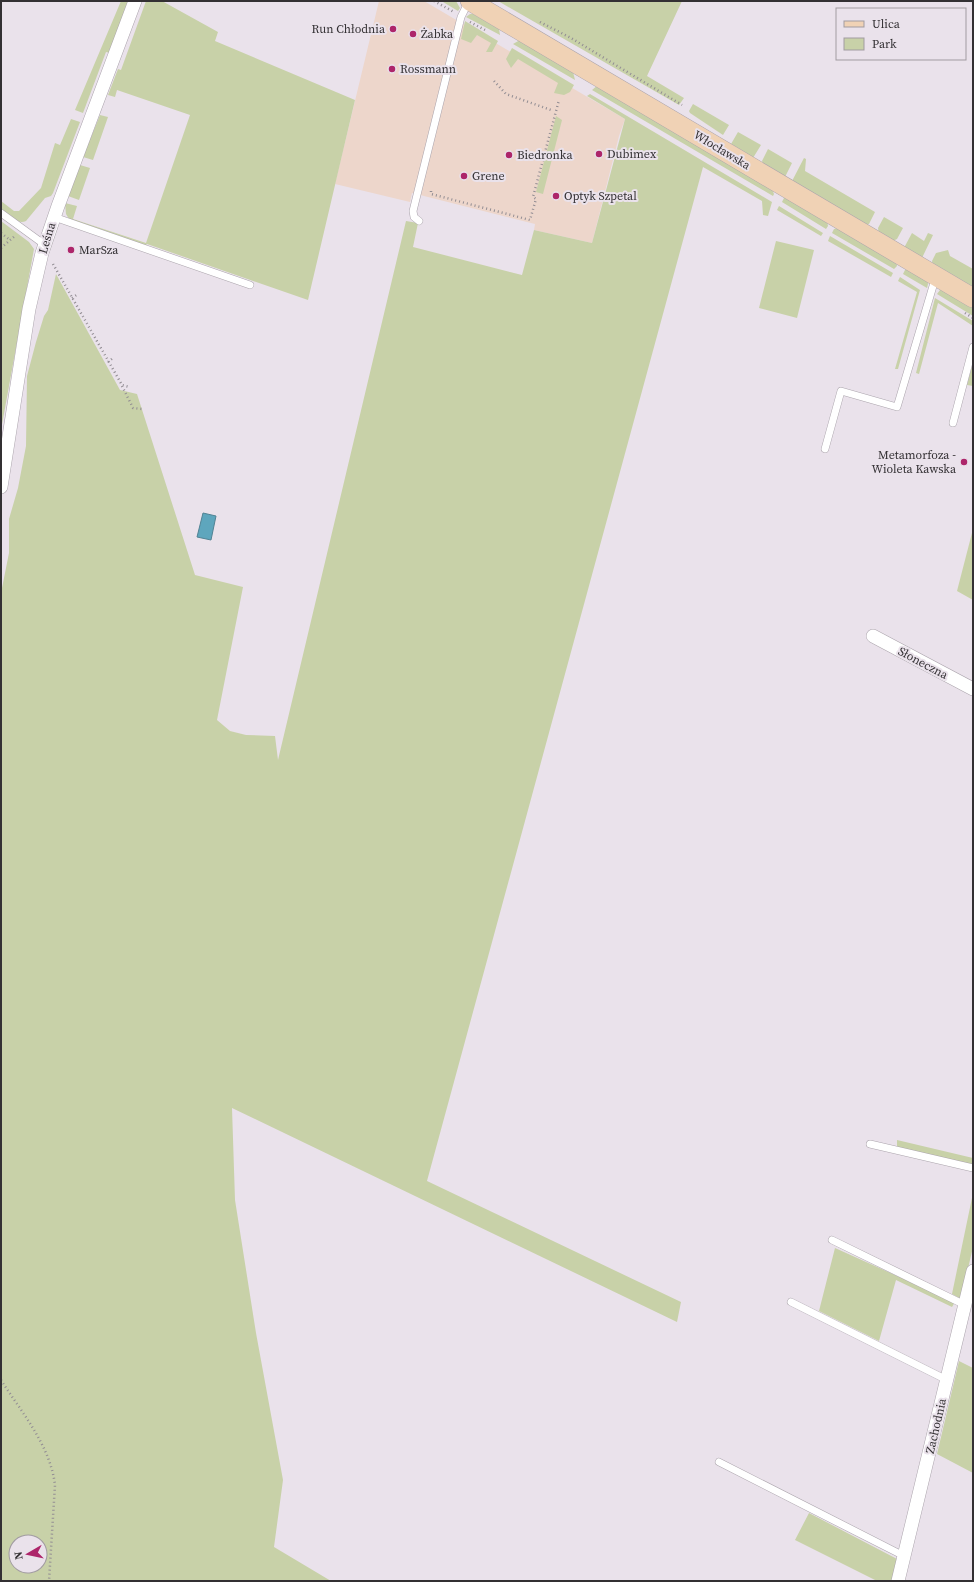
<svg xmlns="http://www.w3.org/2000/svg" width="974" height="1582" viewBox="0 0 974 1582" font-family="'Source Serif 4',serif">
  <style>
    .commercial { fill: #edd6cb }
    .green { fill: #c8d1a8; fill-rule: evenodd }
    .water { fill: #5ea6bd; stroke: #518394 }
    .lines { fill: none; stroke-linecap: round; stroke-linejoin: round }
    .lane-casing { stroke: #aca5ad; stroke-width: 8 }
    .street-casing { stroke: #aca5ad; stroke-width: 14 }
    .secondary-casing { stroke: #aca5ad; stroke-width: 20 }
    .path { stroke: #928d93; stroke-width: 2.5; stroke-dasharray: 1 3; stroke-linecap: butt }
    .lane { stroke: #fff; stroke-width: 7 }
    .street { stroke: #fff; stroke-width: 13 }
    .secondary { stroke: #f0d2b5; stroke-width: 19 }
    .poi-dot { fill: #ad256a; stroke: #eae2eb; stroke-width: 1.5 }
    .labels { text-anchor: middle; stroke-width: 4; stroke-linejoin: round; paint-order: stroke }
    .poi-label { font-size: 12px; fill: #333033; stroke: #eae2eb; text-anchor: start }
    .street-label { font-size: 12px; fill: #333033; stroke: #eae2eb }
  </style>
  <rect width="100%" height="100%" fill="#eae2eb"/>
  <path class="commercial" d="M 379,1 L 424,1 L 625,119 L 619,136 L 592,243 L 534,230 L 535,224 L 424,196 L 412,193 L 410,202 L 335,184 Z"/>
  <path class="green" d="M 121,1 L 130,1 L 110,53 L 106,52 L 83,113 L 75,110 Z
    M 146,1 L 162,1 L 218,32 L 215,41 L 355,100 L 308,300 L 147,244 L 145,246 L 69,219 L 66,214 L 65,203 L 77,206 L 73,219 L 146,243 L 190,115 L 117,90 L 115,97 L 108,95 L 118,69 L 121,70 Z
    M 444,1 L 456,1 L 460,8 L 458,11 L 443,2 Z
    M 498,1 L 682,1 L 647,76 L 684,98 L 679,105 Z
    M 470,14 L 473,14 L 499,29 L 500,35 L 466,17 Z
    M 465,21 L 498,41 L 492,52 L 486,52 L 491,43 L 477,35 L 471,43 L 461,39 Z
    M 520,40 L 573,72 L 575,80 L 513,44 Z
    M 512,48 L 574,85 L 570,92 L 564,95 L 554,93 L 558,83 L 518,59 L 511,68 L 506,59 Z
    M 598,85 L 772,189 L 774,194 L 773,196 L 592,90 Z
    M 590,94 L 772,202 L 768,216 L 763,215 L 762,201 L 703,167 L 427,1181 L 681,1302 L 677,1322 L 232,1108 L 235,1200 L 256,1333 L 283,1480 L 274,1547 L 331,1581 L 1,1581 L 1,593 L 9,553 L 9,519 L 18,488 L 26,446 L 27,376 L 36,342 L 44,316 L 48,310 L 56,274 L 120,390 L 137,394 L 195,575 L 243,587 L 217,720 L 230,731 L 246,735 L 275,736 L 278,760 L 406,221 L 418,223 L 413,247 L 522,275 L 534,230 L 592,243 L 625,119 L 587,96 ZM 16,1542 L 40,1542 L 40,1566 L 16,1566 Z
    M 693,104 L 729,125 L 723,135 L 690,113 L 689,111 Z
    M 100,115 L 108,117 L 93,160 L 83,157 Z
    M 556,116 L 562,120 L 543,194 L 536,192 Z
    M 71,119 L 80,122 L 53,193 L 51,196 L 45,198 L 26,221 C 17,225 8,215 1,209 L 1,201 L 14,211 L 19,211 L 41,188 L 55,143 L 60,145 Z
    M 738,132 L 761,145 L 753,158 L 731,144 Z
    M 768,149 L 792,163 L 785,177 L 763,164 L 762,161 Z
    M 804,158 L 806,159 L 805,171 L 875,212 L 869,224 L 866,225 L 791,183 Z
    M 80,165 L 90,168 L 79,200 L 68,196 Z
    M 784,198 L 788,198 L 827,221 L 828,226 L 826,229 L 782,202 Z
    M 779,206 L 823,233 L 821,236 L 777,210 Z
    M 884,217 L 903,228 L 897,239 L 893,241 L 879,234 L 878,228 Z
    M 1,221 L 29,242 L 34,249 L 1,430 Z
    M 839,228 L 896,261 L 897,266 L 894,269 L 832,233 L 834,229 Z
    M 912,233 L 924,241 L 928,233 L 933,235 L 922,258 L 905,248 L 905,246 Z
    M 830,236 L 893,273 L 891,277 L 828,241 Z
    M 776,241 L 814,250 L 797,318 L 759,308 Z
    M 948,250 L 950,256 L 973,269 L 973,289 L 933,265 L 932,261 L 936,253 Z
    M 909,269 L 927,279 L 928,284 L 927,288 L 903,274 L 905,270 Z
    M 900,277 L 920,290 L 898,369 L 895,369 L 917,292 L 898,281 Z
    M 940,290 L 945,290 L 973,307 L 973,316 L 937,294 Z
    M 935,298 L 973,321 L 973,326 L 938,303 L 919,374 L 916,373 Z
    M 973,362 L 973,386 L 967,385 Z
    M 973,529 L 973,600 L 957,591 Z
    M 897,1140 L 973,1158 L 973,1166 L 897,1148 Z
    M 973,1193 L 973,1247 L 961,1299 L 952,1294 Z
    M 835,1248 L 955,1302 L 952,1307 L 896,1280 L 879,1341 L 819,1311 Z
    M 959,1361 L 973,1368 L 973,1473 L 937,1454 Z
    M 809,1513 L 899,1560 L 892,1581 L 877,1581 L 795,1540 Z"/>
  <path class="water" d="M 203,513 L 216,516 L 211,540 L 197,537 Z"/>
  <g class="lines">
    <defs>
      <path id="lane" d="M 1,213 L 45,245
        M 54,217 L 250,285
        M 419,221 L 414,217 L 413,211 L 461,17 L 469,1
        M 953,423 L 973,347
        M 825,449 L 841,391 L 897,407 L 936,276
        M 870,1144 L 973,1168
        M 832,1240 L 965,1305
        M 791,1302 L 947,1380
        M 719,1462 L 904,1556"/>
      <path id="street" d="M 1,487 L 29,309 L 42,253 L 58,206 L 135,1
        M 873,636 L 973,689
        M 898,1581 L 973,1271"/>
      <path id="secondary" d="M 470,1 L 973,298"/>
    </defs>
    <use href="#lane" class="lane-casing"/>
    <use href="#street" class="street-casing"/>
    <use href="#secondary" class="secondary-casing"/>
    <path class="path" d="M 434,1 L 454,12
      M 470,22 L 487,31
      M 540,22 L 571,38 L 682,105
      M 494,81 L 506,94 L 551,110
      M 431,191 L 431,194 L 530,220 L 536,199 L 533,197 L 559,100
      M 1,233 L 10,240
      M 1,248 L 16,235
      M 53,264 L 122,385 L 129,387
      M 72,298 L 78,294
      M 965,313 L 973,318
      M 108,362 L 113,358
      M 122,386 L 133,408 L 142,409
      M 1,1380 C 22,1413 50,1445 55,1485 L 49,1581"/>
    <use href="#lane" class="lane"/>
    <use href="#street" class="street"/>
    <use href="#secondary" class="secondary"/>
  </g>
  <g class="poi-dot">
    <circle cx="393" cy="29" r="4"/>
    <circle cx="413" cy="34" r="4"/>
    <circle cx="392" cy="69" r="4"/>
    <circle cx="599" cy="154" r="4"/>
    <circle cx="509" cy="155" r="4"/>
    <circle cx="464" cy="176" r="4"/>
    <circle cx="556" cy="196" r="4"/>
    <circle cx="71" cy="250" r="4"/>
    <circle cx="964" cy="462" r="4"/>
  </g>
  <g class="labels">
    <g class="poi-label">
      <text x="385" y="33" text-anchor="end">Run Chłodnia</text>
      <text x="421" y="38">Żabka</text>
      <text x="400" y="73">Rossmann</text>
      <text x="607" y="158">Dubimex</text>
      <text x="517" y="159">Biedronka</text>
      <text x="472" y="180">Grene</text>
      <text x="564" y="200">Optyk Szpetal</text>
      <text x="79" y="254">MarSza</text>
      <text x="956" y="459" text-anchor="end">Metamorfoza -<tspan x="956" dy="14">Wioleta Kawska</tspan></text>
    </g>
    <g class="street-label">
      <text transform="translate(722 150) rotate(31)" y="4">Włocławska</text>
      <text transform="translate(47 238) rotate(-73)" y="4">Leśna</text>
      <text transform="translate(923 663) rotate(28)" y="4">Słoneczna</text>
      <text transform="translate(936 1426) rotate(-77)" y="4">Zachodnia</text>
    </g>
  </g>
  <rect width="974" height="1582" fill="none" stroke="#333033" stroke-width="4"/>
  <rect x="836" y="8" width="130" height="52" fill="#eae2eb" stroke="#a19ba1"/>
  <rect x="844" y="21" width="20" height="6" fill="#f0d2b5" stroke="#a19ba1"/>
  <text x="872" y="28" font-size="12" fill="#333033">Ulica</text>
  <rect x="844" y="38" width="20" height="12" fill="#c8d1a8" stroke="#a19ba1"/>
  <text x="872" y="48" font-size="12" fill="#333033">Park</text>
  <g transform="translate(28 1554) rotate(261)"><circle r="19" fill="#eae2eb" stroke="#a19ba1"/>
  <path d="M0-3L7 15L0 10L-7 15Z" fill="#ad256a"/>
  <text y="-6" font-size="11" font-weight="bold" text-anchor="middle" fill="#333033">N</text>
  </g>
</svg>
